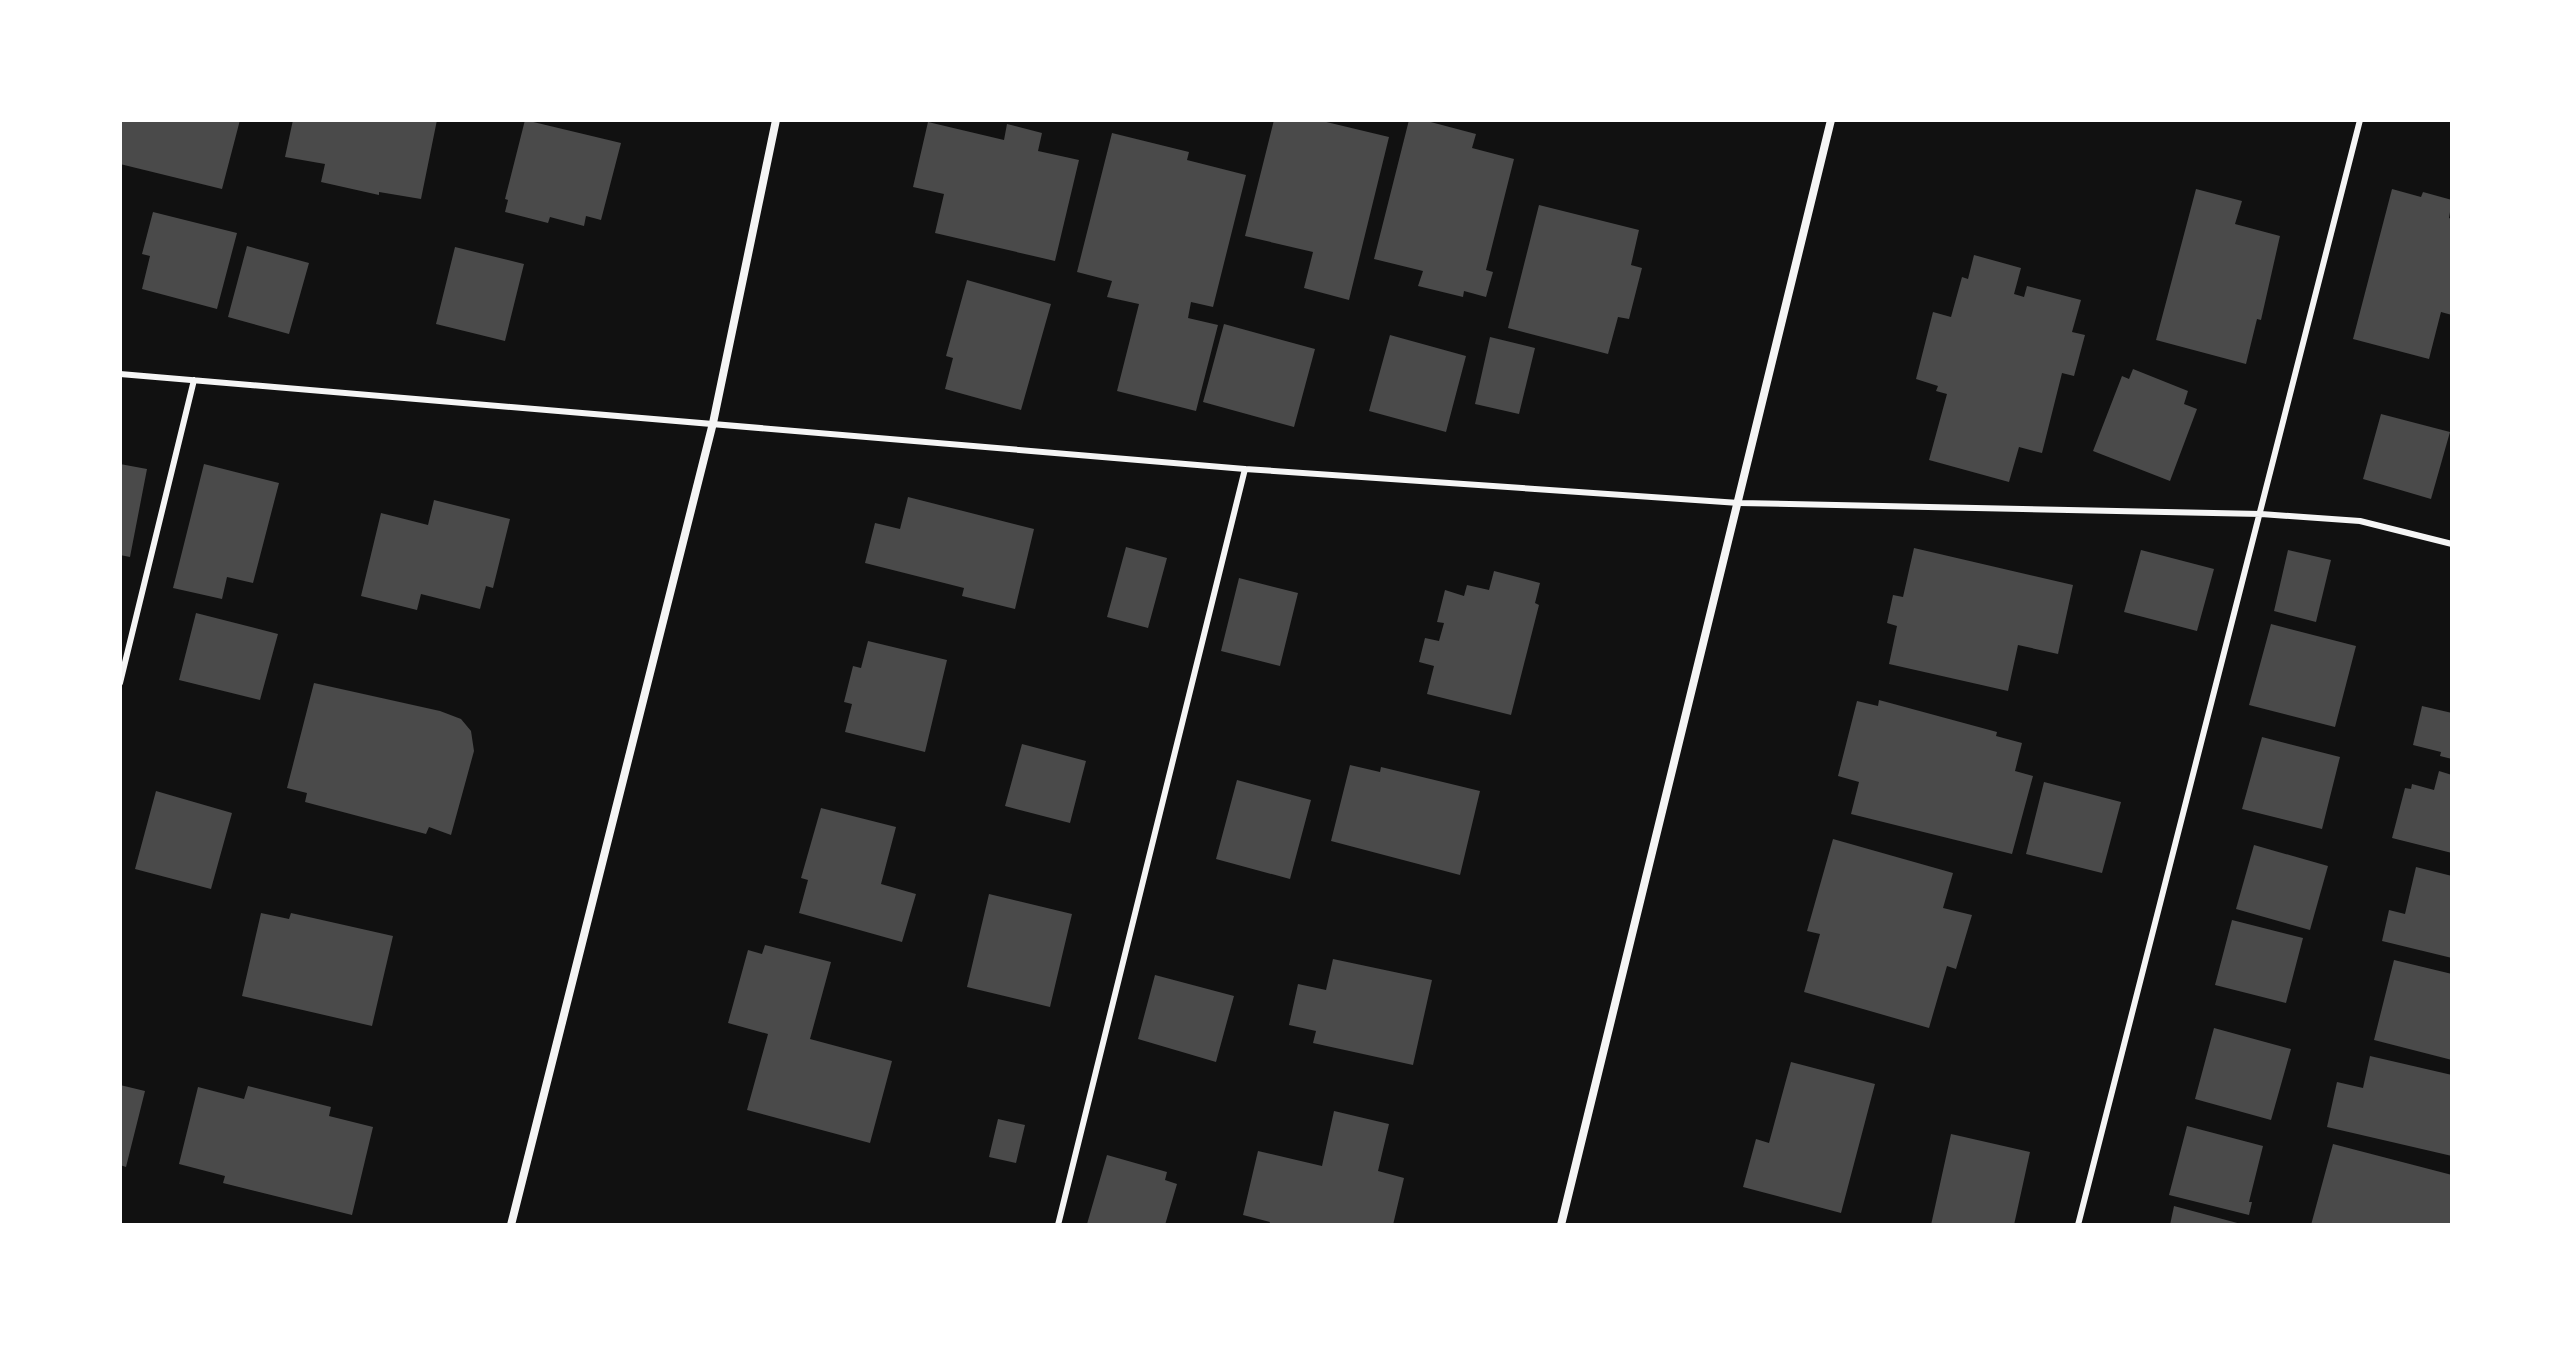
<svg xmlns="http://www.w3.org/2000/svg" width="2572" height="1345" viewBox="0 0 2572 1345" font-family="'Varela Round',sans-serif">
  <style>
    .building { fill: #4a4a4a }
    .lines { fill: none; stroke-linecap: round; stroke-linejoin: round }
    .service { stroke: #f5f5f5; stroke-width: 6 }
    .minor { stroke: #f5f5f5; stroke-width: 8 }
  </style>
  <rect width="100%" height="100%" fill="#111"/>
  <path class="building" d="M 120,120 L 240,120 L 222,189 L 120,164 Z
    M 293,120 L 437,120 L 421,199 L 379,192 L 379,195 L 321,182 L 325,164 L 285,157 Z
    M 525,120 L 621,143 L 601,220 L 586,216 L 584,226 L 550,217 L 548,223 L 505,212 L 508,200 L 505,199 Z
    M 1274,120 L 1318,120 L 1389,137 L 1349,300 L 1304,288 L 1313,252 L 1245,236 Z
    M 1409,120 L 1423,120 L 1476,134 L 1472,148 L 1514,159 L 1486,270 L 1493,272 L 1486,297 L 1464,291 L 1463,297 L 1418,286 L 1423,271 L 1374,259 Z
    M 928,122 L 1004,140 L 1007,124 L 1042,133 L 1038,151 L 1079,160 L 1055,261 L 935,233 L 944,194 L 913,187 Z
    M 1112,133 L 1189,152 L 1187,160 L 1246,175 L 1213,307 L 1191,302 L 1188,318 L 1218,325 L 1196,411 L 1117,391 L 1139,304 L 1107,297 L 1112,281 L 1077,272 Z
    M 2196,189 L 2242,201 L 2235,224 L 2280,236 L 2261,320 L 2257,319 L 2246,364 L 2156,340 Z
    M 2392,189 L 2421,197 L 2423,192 L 2452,200 L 2449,218 L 2452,219 L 2452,315 L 2441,312 L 2429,359 L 2353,339 Z
    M 1539,205 L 1639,230 L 1631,265 L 1642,268 L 1629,319 L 1618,317 L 1608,354 L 1508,328 Z
    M 153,212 L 237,233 L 217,309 L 142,289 L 150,256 L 142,254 Z
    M 247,246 L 309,263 L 289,334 L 228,317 Z
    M 455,247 L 524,264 L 505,341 L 436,324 Z
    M 1974,255 L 2021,268 L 2014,294 L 2024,297 L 2027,286 L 2081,300 L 2072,332 L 2085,335 L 2074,376 L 2062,373 L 2042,453 L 2019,447 L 2009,482 L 1929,460 L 1947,394 L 1936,391 L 1938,386 L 1916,379 L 1933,312 L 1951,317 L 1962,277 L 1968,279 Z
    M 967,280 L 1051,304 L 1021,410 L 945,389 L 953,358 L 946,356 Z
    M 1224,324 L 1315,349 L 1294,427 L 1203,402 Z
    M 1390,335 L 1466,356 L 1446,432 L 1369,411 Z
    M 1490,337 L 1535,348 L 1519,414 L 1475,404 Z
    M 2133,369 L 2188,391 L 2184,404 L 2197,409 L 2170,481 L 2093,451 L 2122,376 L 2129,379 Z
    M 2381,414 L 2450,432 L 2431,499 L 2363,479 Z
    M 120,464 L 147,469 L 130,557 L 120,555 Z
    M 204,464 L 279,483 L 253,583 L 227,577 L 222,599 L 173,588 Z
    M 908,497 L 1034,529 L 1015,609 L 962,596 L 964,588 L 865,563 L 875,523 L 900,529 Z
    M 434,500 L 510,519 L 493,588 L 486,586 L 480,609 L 421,594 L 417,610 L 361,596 L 381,513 L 428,525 Z
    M 1126,547 L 1167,558 L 1148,628 L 1107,617 Z
    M 1914,548 L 2073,585 L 2058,654 L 2018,645 L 2008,691 L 1889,664 L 1897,626 L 1887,623 L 1893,595 L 1903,597 Z
    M 2141,550 L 2214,569 L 2197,631 L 2124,612 Z
    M 2288,550 L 2331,560 L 2316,622 L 2274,611 Z
    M 1494,571 L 1540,583 L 1535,603 L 1539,605 L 1511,715 L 1427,694 L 1434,666 L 1419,662 L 1425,638 L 1439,641 L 1444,623 L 1437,622 L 1445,590 L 1464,596 L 1467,585 L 1489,590 Z
    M 1239,578 L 1298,593 L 1280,666 L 1221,651 Z
    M 196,613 L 278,634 L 260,700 L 179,680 Z
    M 2271,624 L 2356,646 L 2335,727 L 2249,705 Z
    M 868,641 L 947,660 L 925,752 L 845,732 L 852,704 L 844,702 L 853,666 L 861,668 Z
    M 314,683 L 440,711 L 461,719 L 471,731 L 474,751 L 451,835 L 429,827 L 426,834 L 305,802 L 307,793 L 287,788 Z
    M 1879,700 L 1997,732 L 1996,736 L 2022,743 L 2015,771 L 2033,776 L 2012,854 L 1851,814 L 1859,782 L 1838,776 L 1857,701 L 1878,706 Z
    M 2422,706 L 2452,713 L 2452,759 L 2440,756 L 2441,752 L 2413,745 Z
    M 2262,737 L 2340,757 L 2322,829 L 2242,809 Z
    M 1022,744 L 1086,761 L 1070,823 L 1005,806 Z
    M 1350,765 L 1380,772 L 1381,767 L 1480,791 L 1460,875 L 1331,841 Z
    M 2439,771 L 2452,775 L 2452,853 L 2392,838 L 2405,788 L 2411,789 L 2412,784 L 2434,790 Z
    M 1237,780 L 1311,800 L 1290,879 L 1216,859 Z
    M 2044,782 L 2121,802 L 2102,873 L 2026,854 Z
    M 156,791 L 232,813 L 211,889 L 135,869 Z
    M 821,808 L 896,827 L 881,884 L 916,894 L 902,942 L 799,913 L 808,880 L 801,878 Z
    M 1833,839 L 1953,873 L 1943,908 L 1972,915 L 1956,969 L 1947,966 L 1929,1028 L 1804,992 L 1820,934 L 1807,931 Z
    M 2254,845 L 2328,866 L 2310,930 L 2236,909 Z
    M 2416,867 L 2452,876 L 2452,958 L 2382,941 L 2389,910 L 2405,914 Z
    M 989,894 L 1072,914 L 1050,1007 L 967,987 Z
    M 261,913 L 289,919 L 291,913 L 393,936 L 372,1026 L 242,996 Z
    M 2232,920 L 2303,938 L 2286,1003 L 2215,985 Z
    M 765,945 L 831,962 L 810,1039 L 892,1061 L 870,1143 L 747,1110 L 768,1034 L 728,1023 L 748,950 L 762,954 Z
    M 1333,959 L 1432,980 L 1413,1065 L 1313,1043 L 1316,1031 L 1289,1025 L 1298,984 L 1326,990 Z
    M 2394,960 L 2452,974 L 2452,1060 L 2374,1040 Z
    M 1155,975 L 1234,996 L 1216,1062 L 1138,1039 Z
    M 2214,1028 L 2291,1049 L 2271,1120 L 2195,1099 Z
    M 2370,1056 L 2452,1075 L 2452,1156 L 2327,1127 L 2337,1082 L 2363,1088 Z
    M 1791,1062 L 1875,1084 L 1841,1213 L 1743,1187 L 1756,1139 L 1769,1143 Z
    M 120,1085 L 145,1091 L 126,1167 L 120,1165 Z
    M 248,1086 L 331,1107 L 329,1116 L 373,1127 L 352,1215 L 223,1183 L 225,1176 L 179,1164 L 198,1087 L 244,1099 Z
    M 1334,1111 L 1389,1124 L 1378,1171 L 1404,1178 L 1393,1225 L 1269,1225 L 1270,1222 L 1243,1215 L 1258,1151 L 1322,1166 Z
    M 998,1119 L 1025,1125 L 1016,1163 L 989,1157 Z
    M 2187,1126 L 2263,1146 L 2249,1202 L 2252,1202 L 2249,1215 L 2169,1195 Z
    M 1951,1134 L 2030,1152 L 2014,1225 L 1931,1225 Z
    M 2333,1144 L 2452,1175 L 2452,1225 L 2311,1225 Z
    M 1107,1155 L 1167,1172 L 1165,1180 L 1177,1184 L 1165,1225 L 1087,1224 Z
    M 2174,1206 L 2241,1224 L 2241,1225 L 2170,1225 Z"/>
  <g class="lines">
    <path class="service" d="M 120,374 L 1245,469 L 1739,503 L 2261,514 L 2360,521 L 2452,544
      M 120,683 L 194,380
      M 1058,1225 L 1245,469
      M 2078,1225 L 2360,120"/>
    <path class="minor" d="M 511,1225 L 713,423 L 776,120
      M 1561,1225 L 1831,120"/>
  </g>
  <rect width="2572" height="1345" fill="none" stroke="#ffffff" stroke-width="244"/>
</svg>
